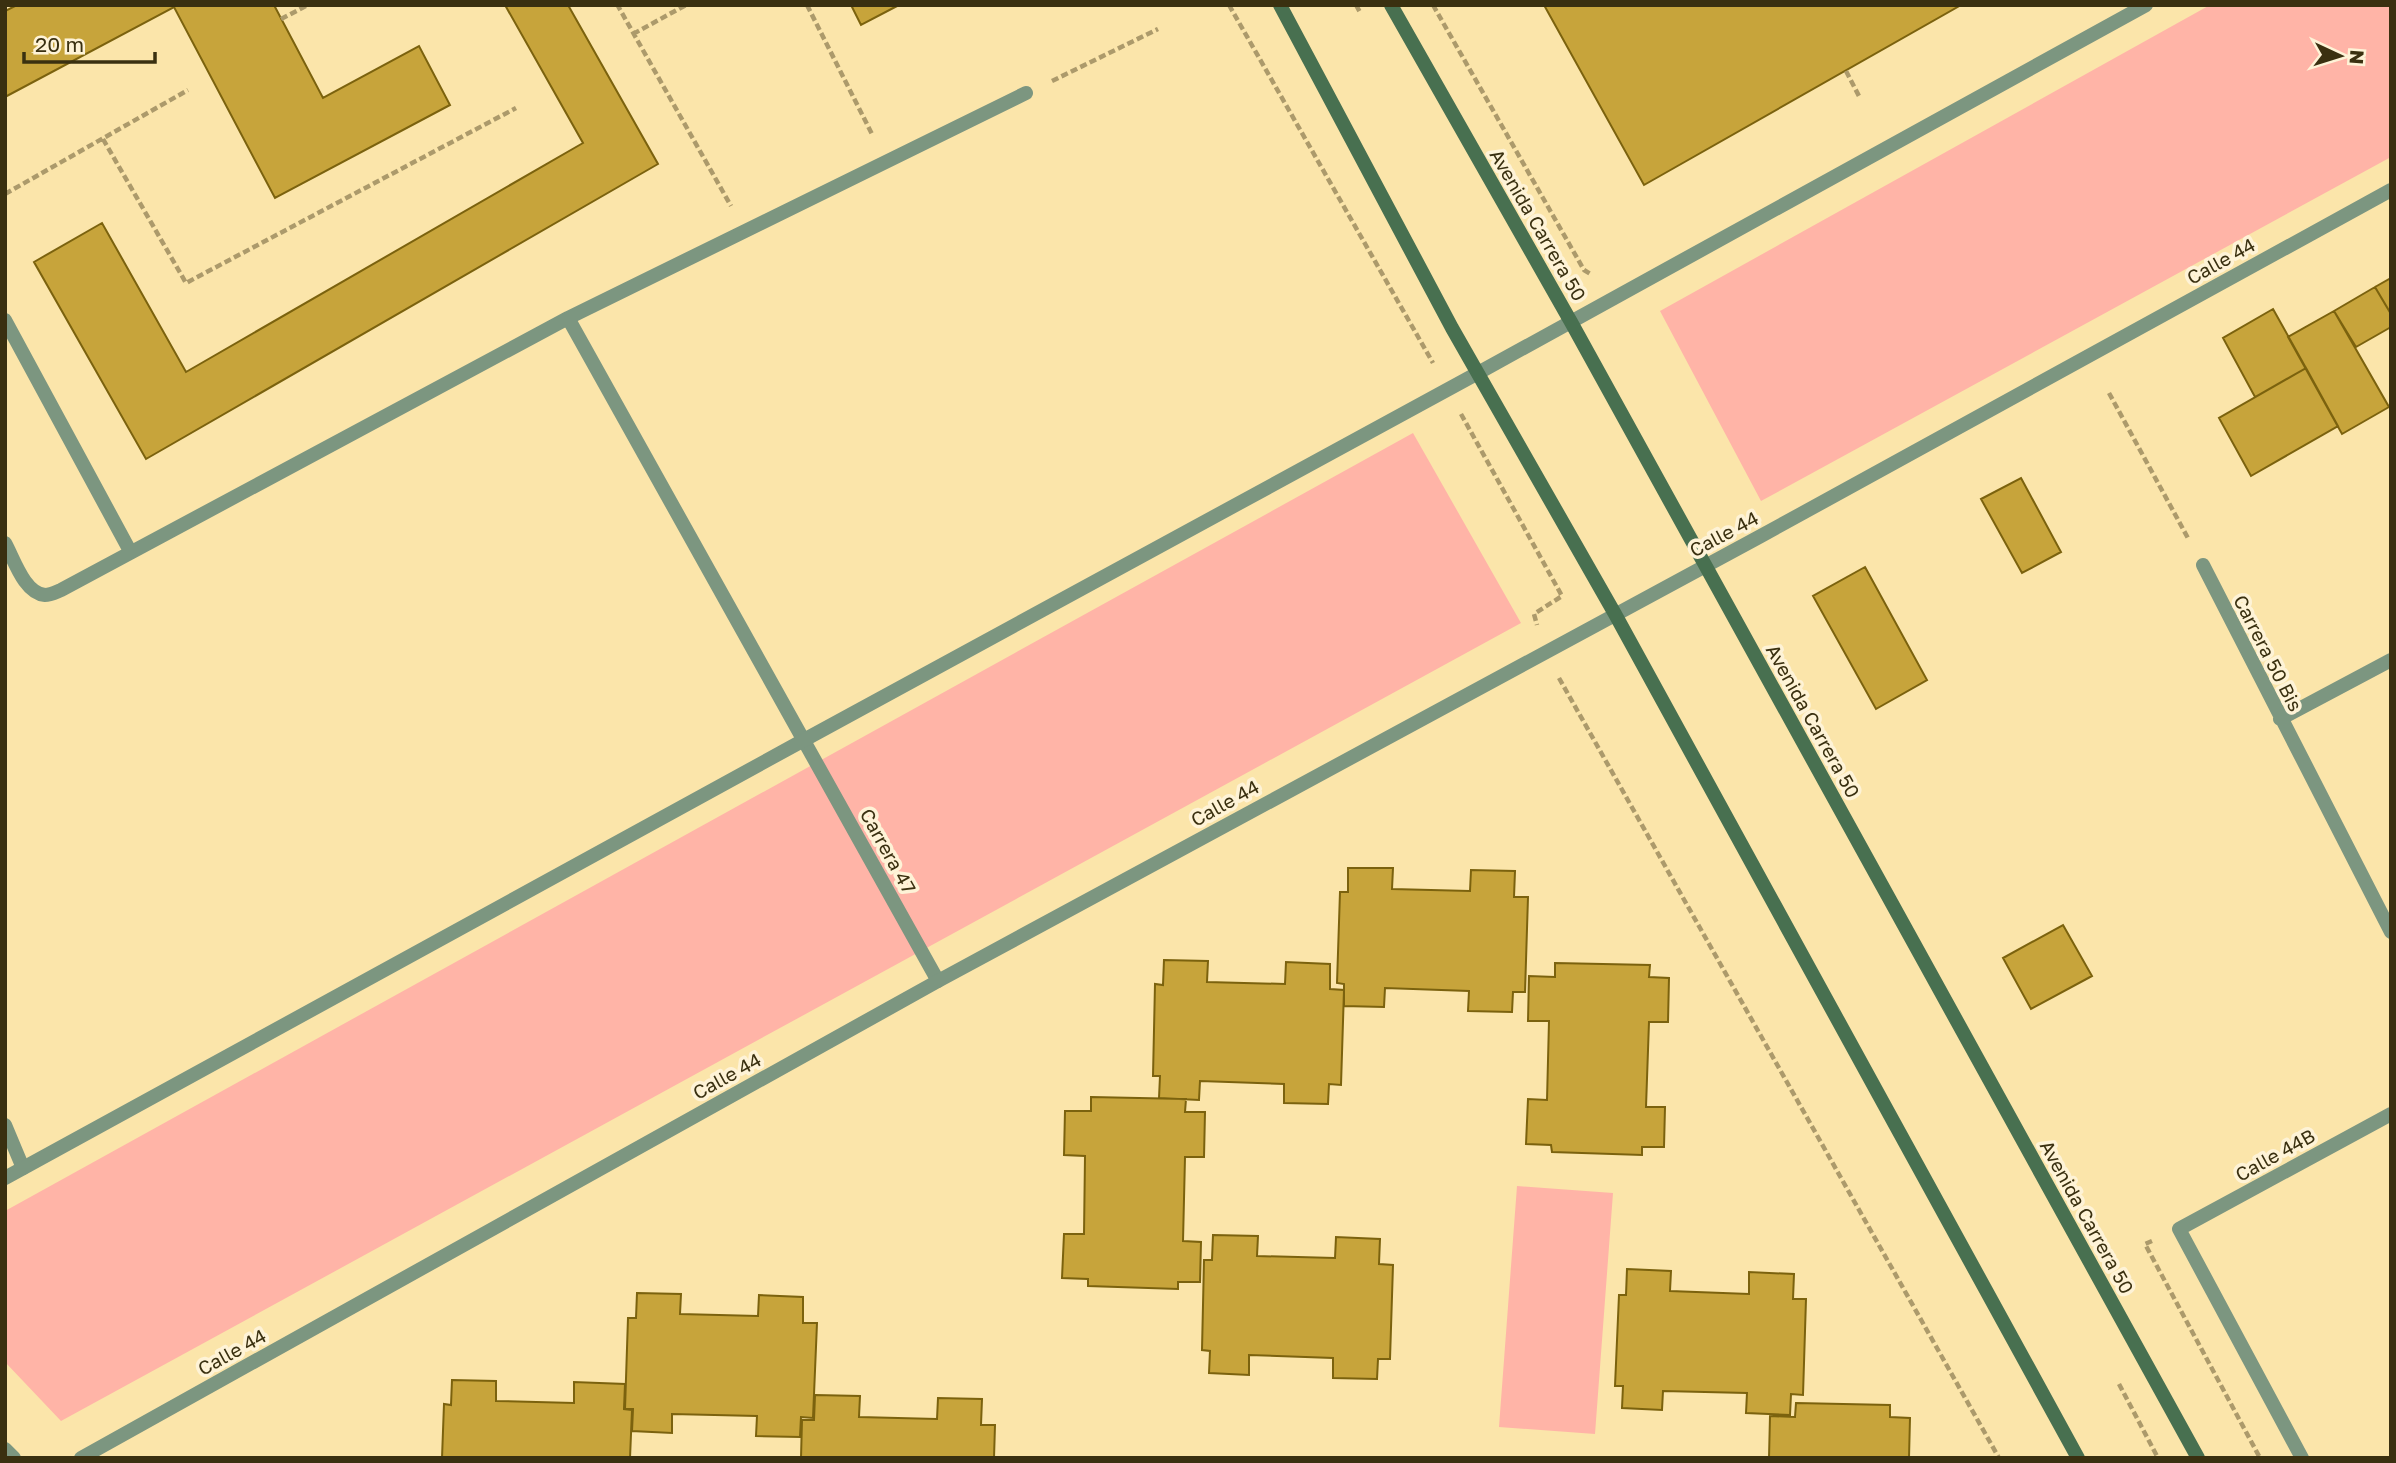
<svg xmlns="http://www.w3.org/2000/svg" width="2396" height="1463" viewBox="0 0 2396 1463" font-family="'Golos Text',sans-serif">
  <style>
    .green { fill: #ffb4a7 }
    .building { fill: #c7a43b; stroke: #7b620e; stroke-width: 2 }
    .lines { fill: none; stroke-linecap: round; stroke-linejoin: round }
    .path { stroke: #ac9a6b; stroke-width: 4.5; stroke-dasharray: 7 3.5; stroke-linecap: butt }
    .service { stroke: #7c9680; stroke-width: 14 }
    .minor { stroke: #7c9680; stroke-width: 14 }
    .tertiary { stroke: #7c9680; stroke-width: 14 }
    .secondary { stroke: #487050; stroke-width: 14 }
    .labels { text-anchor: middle; stroke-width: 7; stroke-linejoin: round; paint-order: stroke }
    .street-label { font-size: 19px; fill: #3a3010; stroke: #fef3d7 }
  </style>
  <rect width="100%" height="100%" fill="#fbe5aa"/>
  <path class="green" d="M 2210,5 L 2391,5 L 2391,157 L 1761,501 L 1660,311 Z
    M 1413,433 L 1521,623 L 61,1421 L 5,1362 L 5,1211 Z
    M 1517,1186 L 1613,1193 L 1595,1434 L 1499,1427 Z"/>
  <path class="building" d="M 17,5 L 274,5 L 323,98 L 419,46 L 450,105 L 275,198 L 174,7 L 5,97 L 5,11 Z
    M 505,5 L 568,5 L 658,164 L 146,459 L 34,262 L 102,223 L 186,372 L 583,143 Z
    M 851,5 L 899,5 L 861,25 Z
    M 1544,5 L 1961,5 L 1644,185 Z
    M 2391,278 L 2391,314 L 2375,287 Z
    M 2375,287 L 2391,314 L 2391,327 L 2356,347 L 2334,311 Z
    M 2273,309 L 2306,368 L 2255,397 L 2223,338 Z
    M 2334,311 L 2389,407 L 2342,434 L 2288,337 Z
    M 2306,368 L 2338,426 L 2251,476 L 2219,418 Z
    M 2021,478 L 2061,552 L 2022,573 L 1981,499 Z
    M 1865,567 L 1927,680 L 1876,709 L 1813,596 Z
    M 1348,868 L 1393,868 L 1392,889 L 1470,891 L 1471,870 L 1515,871 L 1514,897 L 1528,897 L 1525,992 L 1513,992 L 1512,1012 L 1468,1011 L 1469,991 L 1385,988 L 1384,1007 L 1344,1006 L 1344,984 L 1337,983 L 1340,892 L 1348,892 Z
    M 2063,925 L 2092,976 L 2031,1009 L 2003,958 Z
    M 1164,960 L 1208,961 L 1207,982 L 1285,984 L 1286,962 L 1330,964 L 1330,989 L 1344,990 L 1341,1085 L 1329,1084 L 1328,1104 L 1284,1103 L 1284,1084 L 1200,1081 L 1199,1100 L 1159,1098 L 1160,1076 L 1153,1076 L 1155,984 L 1163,985 Z
    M 1555,963 L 1650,965 L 1649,977 L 1669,978 L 1668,1022 L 1649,1022 L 1646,1107 L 1665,1107 L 1664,1147 L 1642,1147 L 1642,1155 L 1552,1152 L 1551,1145 L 1526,1144 L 1528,1099 L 1547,1100 L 1549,1021 L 1528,1021 L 1529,976 L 1555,977 Z
    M 1091,1097 L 1186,1099 L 1185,1112 L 1205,1112 L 1204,1157 L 1185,1157 L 1183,1241 L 1201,1242 L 1200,1282 L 1178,1282 L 1178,1289 L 1088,1286 L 1088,1279 L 1062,1278 L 1064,1234 L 1084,1234 L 1085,1156 L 1064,1155 L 1065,1111 L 1091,1111 Z
    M 1213,1235 L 1258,1236 L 1257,1256 L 1335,1258 L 1336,1237 L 1380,1239 L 1379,1264 L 1393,1265 L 1390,1359 L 1378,1359 L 1377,1379 L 1333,1378 L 1333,1358 L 1249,1355 L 1249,1375 L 1209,1373 L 1210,1351 L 1202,1350 L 1204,1260 L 1212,1260 Z
    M 1627,1269 L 1671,1271 L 1670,1291 L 1749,1294 L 1749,1272 L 1794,1274 L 1793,1299 L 1806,1299 L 1803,1395 L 1791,1394 L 1790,1415 L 1746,1413 L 1747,1393 L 1663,1391 L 1662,1410 L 1622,1408 L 1623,1386 L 1615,1386 L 1619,1295 L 1626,1295 Z
    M 637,1293 L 681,1294 L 680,1314 L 758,1316 L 759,1295 L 803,1297 L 803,1323 L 817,1323 L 813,1418 L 801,1417 L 800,1437 L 756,1436 L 757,1416 L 672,1414 L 672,1433 L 632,1431 L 633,1409 L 625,1409 L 628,1318 L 636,1318 Z
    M 452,1380 L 496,1381 L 496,1401 L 574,1403 L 574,1382 L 625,1384 L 624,1409 L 632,1410 L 630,1458 L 442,1458 L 444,1404 L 451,1405 Z
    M 815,1395 L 860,1396 L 859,1417 L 937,1419 L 938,1398 L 982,1399 L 981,1425 L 995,1425 L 994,1458 L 801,1458 L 802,1420 L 814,1420 Z
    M 1796,1403 L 1890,1405 L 1890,1417 L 1910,1418 L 1909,1458 L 1769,1458 L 1770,1416 L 1795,1417 Z"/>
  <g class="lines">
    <path class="path" d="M 620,5 L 618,6 L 731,206
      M 807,5 L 873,136
      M 1229,5 L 1433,363
      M 1356,5 L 1361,14
      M 1433,5 L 1584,270 L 1592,275
      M 281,19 L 308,5
      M 633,34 L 686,5
      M 1846,71 L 1860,98
      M 1052,81 L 1158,29
      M 103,139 L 186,283 L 516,108
      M 5,194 L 188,90
      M 2109,393 L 2189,540
      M 1461,414 L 1562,596 L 1534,614 L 1537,625
      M 1559,678 L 1999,1458
      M 2152,1241 L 2145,1244 L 2260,1458
      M 2119,1384 L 2158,1458"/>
    <path class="service" d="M 568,318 L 938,981
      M 5,320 L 130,551
      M 5,543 C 14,559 24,593 45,595 C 50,595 56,592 61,590 L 568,318 L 1026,93
      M 5,1125 L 23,1168"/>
    <path class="minor" d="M 2203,565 L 2391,932
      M 2280,719 L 2391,660
      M 5,1449 L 14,1458
      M 2302,1458 L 2179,1229 L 2391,1114"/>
    <path class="tertiary" d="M 5,1178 L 804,740 L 1478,373 L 2146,5
      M 81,1458 L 938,981 L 1759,537 L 2391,190"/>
    <path class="secondary" d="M 1280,5 L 1452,328 L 1615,614 L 2078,1458
      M 1391,5 L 1571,322 L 2198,1458"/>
  </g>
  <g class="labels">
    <g class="street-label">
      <text transform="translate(1538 225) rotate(60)" y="7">Avenida Carrera 50</text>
      <text transform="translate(2221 261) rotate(-29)" y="7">Calle 44</text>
      <text transform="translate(1724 534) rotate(-28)" y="7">Calle 44</text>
      <text transform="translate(2268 653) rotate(63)" y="7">Carrera 50 Bis</text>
      <text transform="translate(1813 721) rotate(61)" y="7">Avenida Carrera 50</text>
      <text transform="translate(1225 803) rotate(-29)" y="7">Calle 44</text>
      <text transform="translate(888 851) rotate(61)" y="7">Carrera 47</text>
      <text transform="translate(727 1076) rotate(-29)" y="7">Calle 44</text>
      <text transform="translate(2275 1155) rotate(-29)" y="7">Calle 44B</text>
      <text transform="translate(2087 1217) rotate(61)" y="7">Avenida Carrera 50</text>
      <text transform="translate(232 1352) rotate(-29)" y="7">Calle 44</text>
    </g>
  </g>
  <rect width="2396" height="1463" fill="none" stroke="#3a3010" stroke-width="14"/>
  <g transform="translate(2340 56) rotate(94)" stroke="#fef3d7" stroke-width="5" paint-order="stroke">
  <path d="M0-5L12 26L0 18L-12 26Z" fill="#3a3010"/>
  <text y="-10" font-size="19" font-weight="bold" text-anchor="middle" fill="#3a3010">N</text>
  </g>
  <path d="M24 52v10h131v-10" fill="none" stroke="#3a3010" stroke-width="3.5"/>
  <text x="35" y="52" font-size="21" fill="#3a3010" stroke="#fef3d7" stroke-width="5" paint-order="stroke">20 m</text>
</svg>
